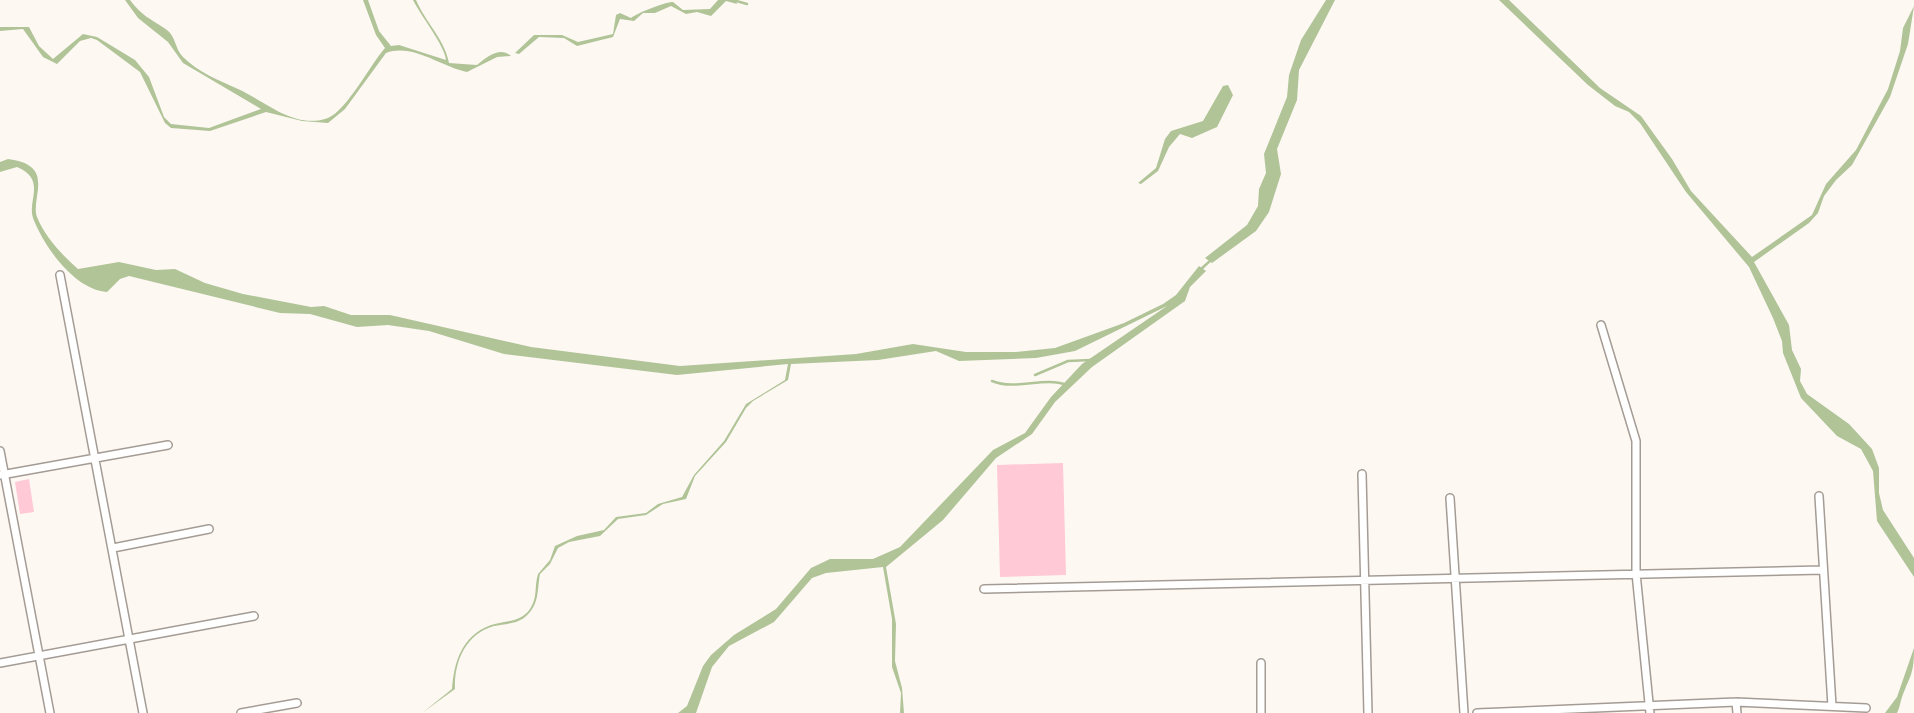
<svg xmlns="http://www.w3.org/2000/svg" width="1914" height="713" viewBox="0 0 1914 713" font-family="Quicksand,sans-serif">
  <style>
    .green { fill: #ffc9d5 }
    .water { fill: #b0c498 }
    .lines { fill: none; stroke-linecap: round; stroke-linejoin: round }
    .stream { stroke: #b0c498; stroke-width: 2.5 }
    .street-casing { stroke: #a49c94; stroke-width: 10 }
    .street { stroke: #fff; stroke-width: 7 }
  </style>
  <rect width="100%" height="100%" fill="#fef8f3"/>
  <path class="green" d="M 1063,463 L 1066,575 L 1000,577 L 997,465 Z
    M 29,479 L 34,512 L 20,514 L 15,482 Z"/>
  <path class="water" d="M 125,0 L 130,0 C 143,17 150,18 167,30 C 176,37 175,49 183,57 C 199,73 219,80 238,89 C 265,101 295,130 328,118 C 347,110 370,65 385,48 L 376,35 L 363,0 L 368,0 L 379,31 L 391,46 L 399,45 L 446,60 C 445,46 421,16 413,0 L 416,0 C 426,23 445,40 449,63 L 477,65 C 487,57 500,46 511,56 L 497,57 L 467,72 C 441,67 413,43 386,53 L 345,109 L 328,123 L 302,121 L 266,112 L 210,131 L 171,128 L 165,123 L 140,72 L 97,40 L 91,38 L 80,41 L 57,64 L 43,57 L 23,29 L 0,31 L 0,27 L 29,27 L 39,46 L 53,59 L 83,34 L 97,37 L 135,60 L 149,77 L 164,117 L 171,124 L 209,128 L 261,109 L 183,63 L 168,42 L 138,18 Z
    M 718,0 L 736,0 L 737,4 L 726,1 L 711,16 L 697,12 L 686,14 L 671,6 L 655,13 L 643,13 L 634,21 L 620,19 L 613,37 L 577,46 L 564,38 L 539,37 L 519,54 L 515,53 L 534,35 L 562,35 L 578,42 L 613,34 L 616,15 L 620,13 L 631,18 C 637,13 665,2 673,2 L 683,10 L 710,9 Z
    M 1326,0 L 1335,0 L 1299,70 L 1297,100 L 1277,149 L 1281,174 L 1269,212 L 1256,231 L 1212,263 L 1205,258 L 1247,225 L 1258,206 L 1259,189 L 1266,173 L 1264,154 L 1287,97 L 1289,75 L 1301,40 Z
    M 1499,0 L 1509,0 L 1600,88 L 1641,116 L 1672,159 L 1691,191 L 1752,257 L 1812,215 L 1826,184 L 1856,150 L 1888,89 L 1900,51 L 1903,28 L 1914,6 L 1908,44 L 1890,97 L 1852,165 L 1836,180 L 1824,196 L 1818,213 L 1809,223 L 1754,262 L 1789,325 L 1792,350 L 1801,369 L 1800,381 L 1807,394 L 1849,424 L 1872,449 L 1879,468 L 1879,493 L 1883,510 L 1914,558 L 1914,577 L 1877,521 L 1873,471 L 1861,449 L 1837,436 L 1801,398 L 1783,353 L 1782,341 L 1773,318 L 1749,267 L 1686,192 L 1640,123 L 1629,112 L 1615,106 L 1588,85 Z
    M 1228,85 L 1233,95 L 1217,127 L 1192,138 L 1180,134 L 1169,147 L 1158,171 L 1141,184 L 1138,183 L 1156,168 L 1165,139 L 1171,131 L 1203,121 L 1223,86 Z
    M 8,159 C 57,165 30,198 37,217 C 45,237 62,255 78,269 L 119,262 L 156,270 L 175,269 L 205,283 L 243,294 L 311,307 L 324,306 L 351,315 L 390,315 L 531,347 L 680,366 L 856,354 L 913,344 L 966,352 L 1015,352 L 1055,348 L 1124,323 L 1163,304 L 1176,295 L 1199,266 L 1206,271 L 1190,287 L 1185,301 L 1092,367 L 1055,402 L 1032,434 L 996,458 L 943,520 L 886,567 L 896,624 L 895,661 L 902,688 L 904,713 L 900,713 L 901,693 L 892,667 L 892,619 L 883,567 L 826,573 L 812,578 L 774,622 L 729,646 L 712,667 L 696,713 L 678,713 L 687,706 L 703,666 L 711,655 L 734,635 L 776,609 L 811,568 L 830,559 L 873,559 L 900,547 L 993,450 L 1025,433 L 1051,397 L 1082,364 L 1167,306 L 1075,351 L 1036,358 L 959,361 L 936,351 L 878,360 L 791,364 L 788,380 L 753,401 L 746,408 L 726,442 L 695,476 L 686,499 L 663,504 L 646,515 L 618,519 L 600,536 L 569,542 L 558,548 L 550,564 L 540,574 C 537,589 540,605 525,617 C 517,624 504,624 494,626 C 465,634 454,663 455,689 L 422,713 L 452,689 C 454,663 461,636 491,625 C 506,620 520,623 530,609 C 538,597 534,587 538,574 L 550,560 L 555,546 L 577,536 L 604,530 L 616,517 L 646,513 L 658,504 L 682,497 L 694,475 L 724,441 L 746,404 L 785,380 L 788,364 L 677,375 L 504,354 L 429,331 L 388,325 L 357,327 L 310,314 L 280,313 L 129,276 L 120,279 L 107,292 C 75,290 44,247 33,218 C 27,200 47,180 17,167 L 0,172 L 0,162 Z
    M 1914,648 C 1914,675 1910,675 1902,697 C 1900,703 1900,707 1897,713 L 1885,713 L 1897,697 Z"/>
  <g class="lines">
    <path class="stream" d="M 733,0 L 747,4
      M 1200,270 L 1211,260
      M 1035,375 L 1068,361 L 1091,360
      M 992,381 C 1017,391 1043,376 1067,385"/>
    <defs>
      <path id="street" d="M 60,275 L 143,713
        M 1601,325 L 1636,441 L 1636,573 L 1650,713
        M 0,451 L 50,713
        M 1362,474 L 1368,713
        M 1,475 L 168,445
        M 1819,496 L 1832,706
        M 1450,498 L 1464,713
        M 113,548 L 209,529
        M 984,589 L 1823,570
        M 0,663 L 254,616
        M 1736,702 L 1737,713
        M 241,713 L 297,703
        M 1261,713 L 1261,663
        M 1477,713 L 1736,702 L 1866,708"/>
    </defs>
    <use href="#street" class="street-casing"/>
    <use href="#street" class="street"/>
  </g>
</svg>
